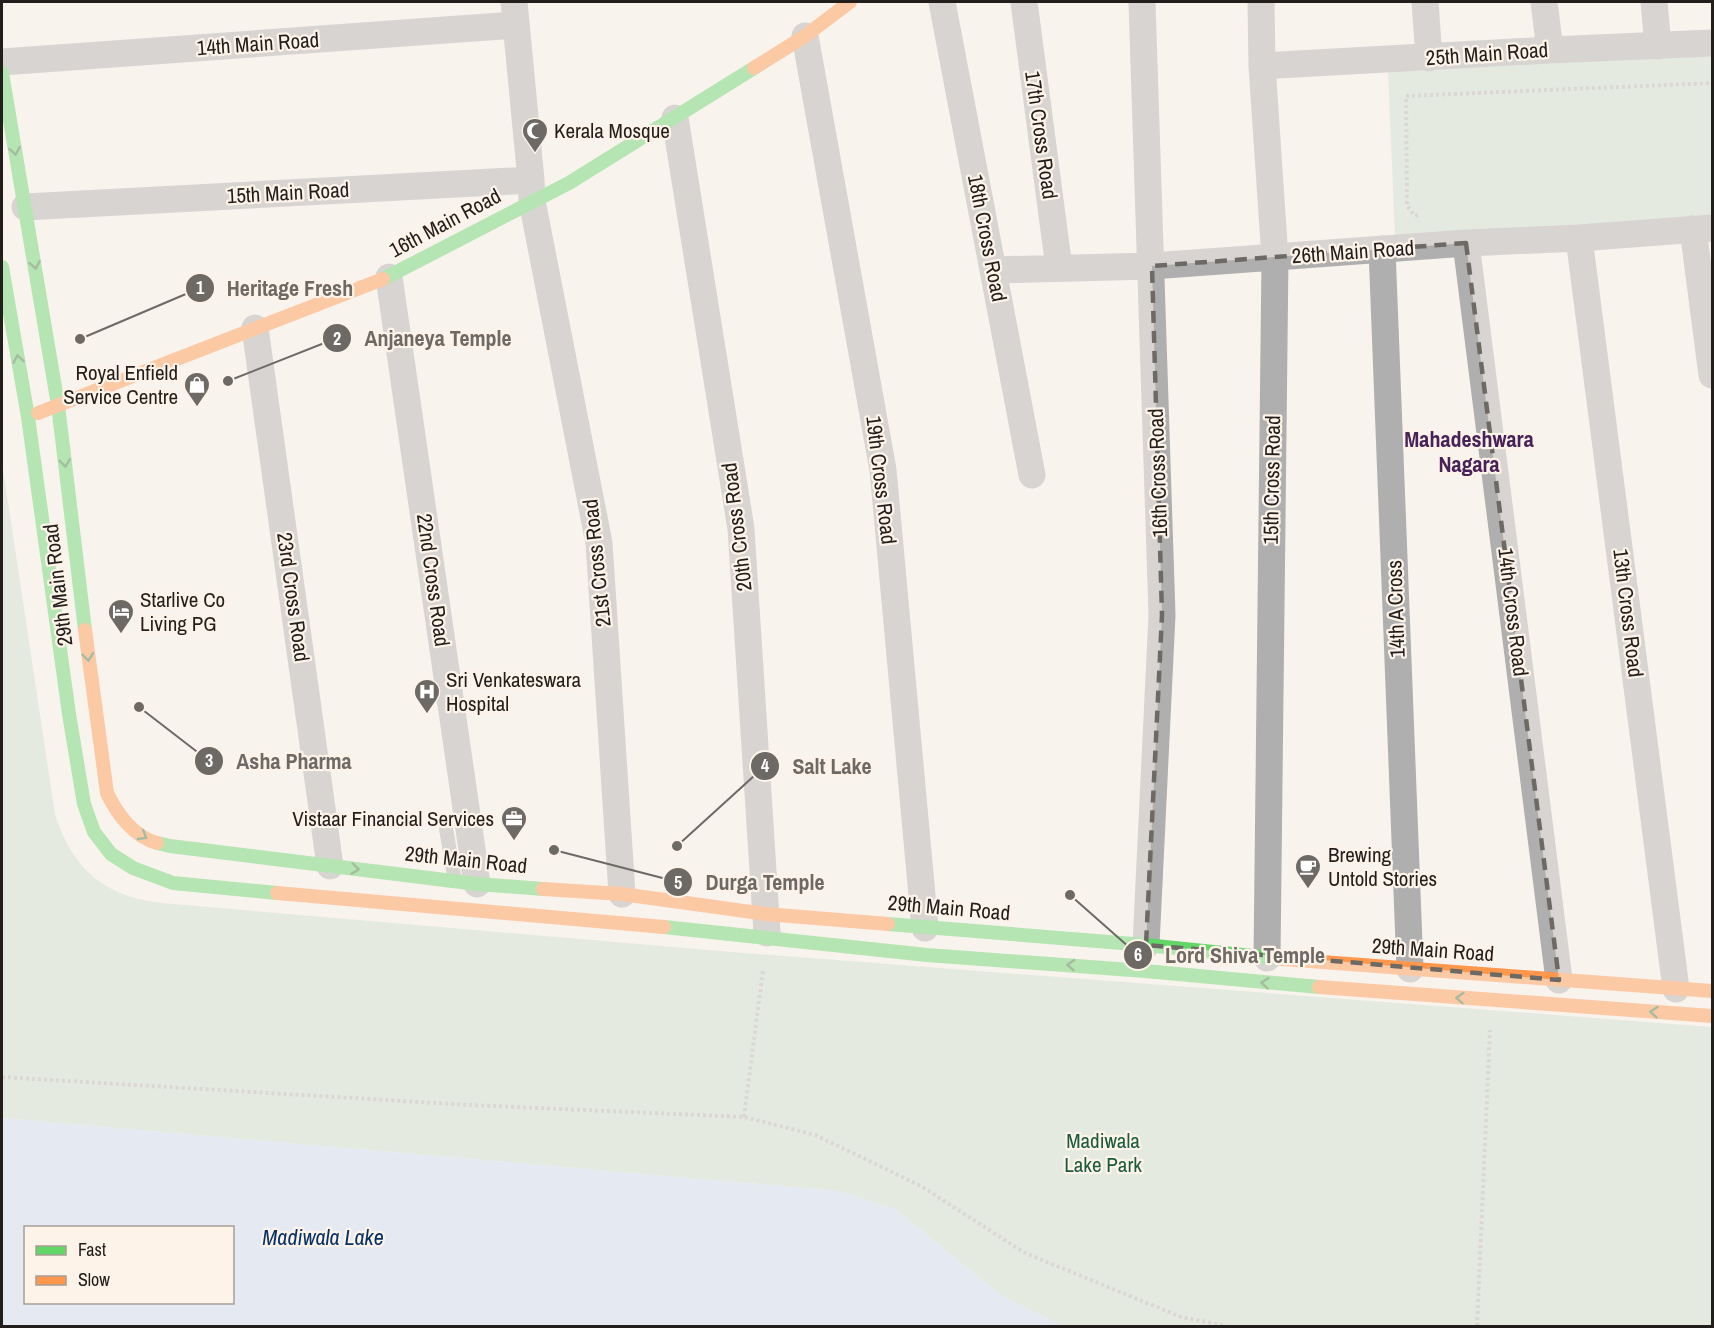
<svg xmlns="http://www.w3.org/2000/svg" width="1714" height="1328" viewBox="0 0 1714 1328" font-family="'Archivo Narrow',sans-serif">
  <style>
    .green { fill: #cde1d1 }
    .water { fill: #cddef6; fill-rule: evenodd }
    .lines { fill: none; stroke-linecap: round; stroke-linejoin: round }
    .path { stroke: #b7b5b3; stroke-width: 4; stroke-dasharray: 3 3; stroke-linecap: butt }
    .lane { stroke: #afafb0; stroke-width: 14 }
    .street { stroke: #afafb0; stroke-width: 27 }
    .fast { stroke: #63d668; stroke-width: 14 }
    .slow { stroke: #ff974d; stroke-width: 14 }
    .oneway { stroke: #427a42 }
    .marked { fill: none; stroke: #6d6965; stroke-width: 4.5; stroke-dasharray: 12 8; stroke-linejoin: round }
    .labels { text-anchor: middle; stroke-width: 4.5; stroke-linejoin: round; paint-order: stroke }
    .street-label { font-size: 21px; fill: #221e1b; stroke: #fef3e9 }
    .poi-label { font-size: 21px; fill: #221e1b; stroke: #fef3e9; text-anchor: start }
    .park-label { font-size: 21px; fill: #195b3d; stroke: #fef3e9 }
    .neighbourhood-label { font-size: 22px; font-weight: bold; fill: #472157; stroke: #fef3e9 }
    .water-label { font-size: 22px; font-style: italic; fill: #043266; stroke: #fef3e9 }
    .leader { fill: none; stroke: #6d6965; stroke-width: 2 }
    .callout-dot { fill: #6d6965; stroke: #fef3e9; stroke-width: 2 }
    .mark-label { font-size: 18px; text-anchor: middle; font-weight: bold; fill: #fff }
    .callout-label { font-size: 22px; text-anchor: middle; font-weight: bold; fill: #6d6965; stroke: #fef3e9; stroke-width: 4.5; stroke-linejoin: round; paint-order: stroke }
  </style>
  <rect width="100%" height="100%" fill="#f9f3ee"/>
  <path class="green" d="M 1712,52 L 1712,222 L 1395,239 L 1388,71 Z
    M 2,462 L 55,814 C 72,869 105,897 162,903 L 732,952 L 1712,1027 L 1712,1326 L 1063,1326 L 1003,1297 L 895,1209 L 838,1191 L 2,1118 Z"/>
  <path class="water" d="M 2,1118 L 838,1191 L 895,1209 L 1003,1297 L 1063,1326 L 2,1326 ZM 26,1228 L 232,1228 L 232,1302 L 26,1302 Z"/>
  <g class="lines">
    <path class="path" d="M 1418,215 L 1415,216 L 1407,206 L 1406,96 L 1712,83
      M 2,1077 L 469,1105 L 744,1117 L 815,1135 L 921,1186 L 1025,1253 L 1181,1317 L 1227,1326
      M 744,1117 L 763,970
      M 1477,1326 L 1490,1030"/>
    <path class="lane" d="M 446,829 L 455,881"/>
    <path class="street" d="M 514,2 L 531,180
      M 942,2 L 1032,475
      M 1024,2 L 1059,268
      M 1142,2 L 1162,615 L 1146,945
      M 1261,2 L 1262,66 L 1275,258 L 1267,958
      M 1425,2 L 1429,58
      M 1544,2 L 1550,50
      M 1654,2 L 1658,46
      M 805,36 L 883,470 L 925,928
      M 2,62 L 515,25
      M 1262,66 L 1550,50 L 1712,43
      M 675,118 L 741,529 L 767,933
      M 25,207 L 531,180 L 532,201 L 599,543 L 622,894
      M 1693,229 L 1712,375
      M 1579,238 L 1676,989
      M 1466,243 L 1559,980
      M 1382,249 L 1410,969
      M 993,270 L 1152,266 L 1466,243 L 1579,238 L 1712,228
      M 389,277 L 477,884
      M 255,328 L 330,866"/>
    <path class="fast" d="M 2,73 L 58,405 L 85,630
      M 2,267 L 28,417 L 69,714 L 84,804 L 94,832 L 111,854 L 133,868 L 173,883 L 277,893
      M 383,279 L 569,183 L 754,68
      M 157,843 L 170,846 L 477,884 L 543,889
      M 888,924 L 1146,945 L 1282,959
      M 664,927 L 927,955 L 1145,971 L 1319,987"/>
    <path class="slow" d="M 754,68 L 805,36 L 850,2
      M 38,413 L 383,279
      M 85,630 L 107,793 C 117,814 134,837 157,843
      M 543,889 L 622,894 L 766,914 L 888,924
      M 277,893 L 664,927
      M 1282,959 L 1712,991
      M 1319,987 L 1712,1016"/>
  </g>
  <defs><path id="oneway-chevron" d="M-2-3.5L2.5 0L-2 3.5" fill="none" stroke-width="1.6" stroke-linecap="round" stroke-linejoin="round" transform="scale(1.5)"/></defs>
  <g class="oneway">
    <use href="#oneway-chevron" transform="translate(15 151) rotate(80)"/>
    <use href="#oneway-chevron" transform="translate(35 265) rotate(80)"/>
    <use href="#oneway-chevron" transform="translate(18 359) rotate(-100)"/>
    <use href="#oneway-chevron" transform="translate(65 463) rotate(83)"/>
    <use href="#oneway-chevron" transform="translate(88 657) rotate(83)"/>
    <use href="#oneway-chevron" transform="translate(143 836) rotate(31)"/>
    <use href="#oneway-chevron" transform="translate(355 869) rotate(7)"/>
    <use href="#oneway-chevron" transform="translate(1071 965) rotate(-176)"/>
    <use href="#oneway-chevron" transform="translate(1265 983) rotate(-175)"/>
    <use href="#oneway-chevron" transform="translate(1460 998) rotate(-176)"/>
    <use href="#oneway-chevron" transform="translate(1654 1012) rotate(-175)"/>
  </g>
  <path d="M0 0H1714V1328H0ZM 1466,243 L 1559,980 L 1146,945 L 1162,615 L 1152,266 Z" fill="#f9f3ee" fill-opacity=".55" fill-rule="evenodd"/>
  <path class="marked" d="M 1466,243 L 1559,980 L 1146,945 L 1162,615 L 1152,266 Z"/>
  <defs>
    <symbol id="mosque-pin" viewBox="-11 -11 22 30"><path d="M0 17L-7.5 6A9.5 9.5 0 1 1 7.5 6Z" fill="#6d6965" stroke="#fef3e9"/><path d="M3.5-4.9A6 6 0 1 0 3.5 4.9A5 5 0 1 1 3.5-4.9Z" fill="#fff"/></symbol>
    <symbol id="shop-pin" viewBox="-11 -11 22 30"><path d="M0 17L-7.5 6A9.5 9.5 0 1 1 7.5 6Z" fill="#6d6965" stroke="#fef3e9"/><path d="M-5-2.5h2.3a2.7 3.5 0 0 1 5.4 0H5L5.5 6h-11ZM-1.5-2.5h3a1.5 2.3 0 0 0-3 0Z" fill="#fff"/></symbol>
    <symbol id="hotel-pin" viewBox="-11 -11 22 30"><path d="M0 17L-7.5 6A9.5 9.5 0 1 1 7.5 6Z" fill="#6d6965" stroke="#fef3e9"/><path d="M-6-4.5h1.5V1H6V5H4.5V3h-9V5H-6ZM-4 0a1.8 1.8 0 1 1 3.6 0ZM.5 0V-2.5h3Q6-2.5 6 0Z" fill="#fff"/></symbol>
    <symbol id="hospital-pin" viewBox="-11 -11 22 30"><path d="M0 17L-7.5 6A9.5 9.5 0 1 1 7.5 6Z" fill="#6d6965" stroke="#fef3e9"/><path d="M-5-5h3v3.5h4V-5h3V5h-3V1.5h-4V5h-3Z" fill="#fff"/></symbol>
    <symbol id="office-pin" viewBox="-11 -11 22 30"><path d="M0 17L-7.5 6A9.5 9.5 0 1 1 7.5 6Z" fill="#6d6965" stroke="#fef3e9"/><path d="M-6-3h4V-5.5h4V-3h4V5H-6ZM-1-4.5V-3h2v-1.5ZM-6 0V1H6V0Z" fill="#fff"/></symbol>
    <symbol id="cafe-pin" viewBox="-11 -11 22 30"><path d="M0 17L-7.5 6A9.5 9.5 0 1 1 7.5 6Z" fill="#6d6965" stroke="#fef3e9"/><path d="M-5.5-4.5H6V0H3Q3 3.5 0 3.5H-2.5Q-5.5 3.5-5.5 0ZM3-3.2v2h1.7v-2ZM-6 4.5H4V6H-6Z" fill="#fff"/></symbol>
  </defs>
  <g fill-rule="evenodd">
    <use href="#mosque-pin" x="520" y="116" width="30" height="40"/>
    <use href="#shop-pin" x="182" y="370" width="30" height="40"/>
    <use href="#hotel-pin" x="106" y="597" width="30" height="40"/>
    <use href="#hospital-pin" x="412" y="677" width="30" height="40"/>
    <use href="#office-pin" x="499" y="804" width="30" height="40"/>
    <use href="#cafe-pin" x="1293" y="852" width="30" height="40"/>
  </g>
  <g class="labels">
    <g class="street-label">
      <text transform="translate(258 44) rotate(-4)" y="7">14th Main Road</text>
      <text transform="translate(1487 54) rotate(-4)" y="7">25th Main Road</text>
      <text transform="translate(1041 135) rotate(82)" y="7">17th Cross Road</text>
      <text transform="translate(288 193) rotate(-3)" y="7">15th Main Road</text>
      <text transform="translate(445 223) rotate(-28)" y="7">16th Main Road</text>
      <text transform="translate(987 238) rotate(79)" y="7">18th Cross Road</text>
      <text transform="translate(1353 252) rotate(-4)" y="7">26th Main Road</text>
      <text transform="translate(1158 473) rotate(-92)" y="7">16th Cross Road</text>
      <text transform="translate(881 480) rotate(83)" y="7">19th Cross Road</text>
      <text transform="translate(1272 480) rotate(-89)" y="7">15th Cross Road</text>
      <text transform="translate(737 527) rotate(-97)" y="7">20th Cross Road</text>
      <text transform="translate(597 563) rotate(-96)" y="7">21st Cross Road</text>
      <text transform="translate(433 580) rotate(82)" y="7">22nd Cross Road</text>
      <text transform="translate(58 585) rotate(-97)" y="7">29th Main Road</text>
      <text transform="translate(293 597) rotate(82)" y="7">23rd Cross Road</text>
      <text transform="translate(1396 609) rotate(-92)" y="7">14th A Cross</text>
      <text transform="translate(1513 612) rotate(83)" y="7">14th Cross Road</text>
      <text transform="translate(1628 613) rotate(83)" y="7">13th Cross Road</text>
      <text transform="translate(466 860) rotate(6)" y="7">29th Main Road</text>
      <text transform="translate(949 908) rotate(5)" y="7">29th Main Road</text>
      <text transform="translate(1433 950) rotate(4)" y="7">29th Main Road</text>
    </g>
    <g class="poi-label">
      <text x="554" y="138">Kerala Mosque</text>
      <text x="178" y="380" text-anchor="end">Royal Enfield<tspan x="178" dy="24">Service Centre</tspan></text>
      <text x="140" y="607">Starlive Co<tspan x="140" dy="24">Living PG</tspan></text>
      <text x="446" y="687">Sri Venkateswara<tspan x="446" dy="24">Hospital</tspan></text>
      <text x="494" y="826" text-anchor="end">Vistaar Financial Services</text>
      <text x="1328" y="862">Brewing<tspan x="1328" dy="24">Untold Stories</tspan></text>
    </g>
    <g class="park-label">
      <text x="1103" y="1148">Madiwala<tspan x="1103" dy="24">Lake Park</tspan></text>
    </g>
    <g class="neighbourhood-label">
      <text x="1469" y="447">Mahadeshwara<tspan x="1469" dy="25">Nagara</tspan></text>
    </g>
    <g class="water-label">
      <text x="323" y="1245">Madiwala Lake</text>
    </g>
  </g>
  <path class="leader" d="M80 339L200 288M228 381L337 338M139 707L209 761M677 846L765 766M554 850L678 882M1070 895L1138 955"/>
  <g class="callout-dot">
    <circle cx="80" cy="339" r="6"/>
    <circle cx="228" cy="381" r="6"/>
    <circle cx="139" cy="707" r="6"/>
    <circle cx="677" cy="846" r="6"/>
    <circle cx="554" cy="850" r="6"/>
    <circle cx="1070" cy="895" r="6"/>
    <circle cx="200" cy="288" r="15"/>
    <circle cx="337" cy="338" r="15"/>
    <circle cx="209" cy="761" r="15"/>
    <circle cx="765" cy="766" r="15"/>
    <circle cx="678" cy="882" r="15"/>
    <circle cx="1138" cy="955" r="15"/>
  </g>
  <g class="mark-label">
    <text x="200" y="294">1</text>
    <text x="337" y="345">2</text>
    <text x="209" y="767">3</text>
    <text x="765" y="772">4</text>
    <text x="678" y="889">5</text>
    <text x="1138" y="961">6</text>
  </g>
  <g class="callout-label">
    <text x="290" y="296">Heritage Fresh</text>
    <text x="438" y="346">Anjaneya Temple</text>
    <text x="294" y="769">Asha Pharma</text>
    <text x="832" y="774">Salt Lake</text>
    <text x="765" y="890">Durga Temple</text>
    <text x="1245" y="963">Lord Shiva Temple</text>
  </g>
  <rect width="1714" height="1328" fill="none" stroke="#221e1b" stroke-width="6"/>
  <rect x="24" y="1226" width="210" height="78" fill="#fef3e9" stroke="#a69e97" stroke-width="1.5"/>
  <rect x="36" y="1246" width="30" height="9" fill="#63d668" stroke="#a69e97" stroke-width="1.5"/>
  <text x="78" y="1256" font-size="18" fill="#221e1b">Fast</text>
  <rect x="36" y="1276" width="30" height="9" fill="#ff974d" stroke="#a69e97" stroke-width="1.5"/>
  <text x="78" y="1286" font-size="18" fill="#221e1b">Slow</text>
</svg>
